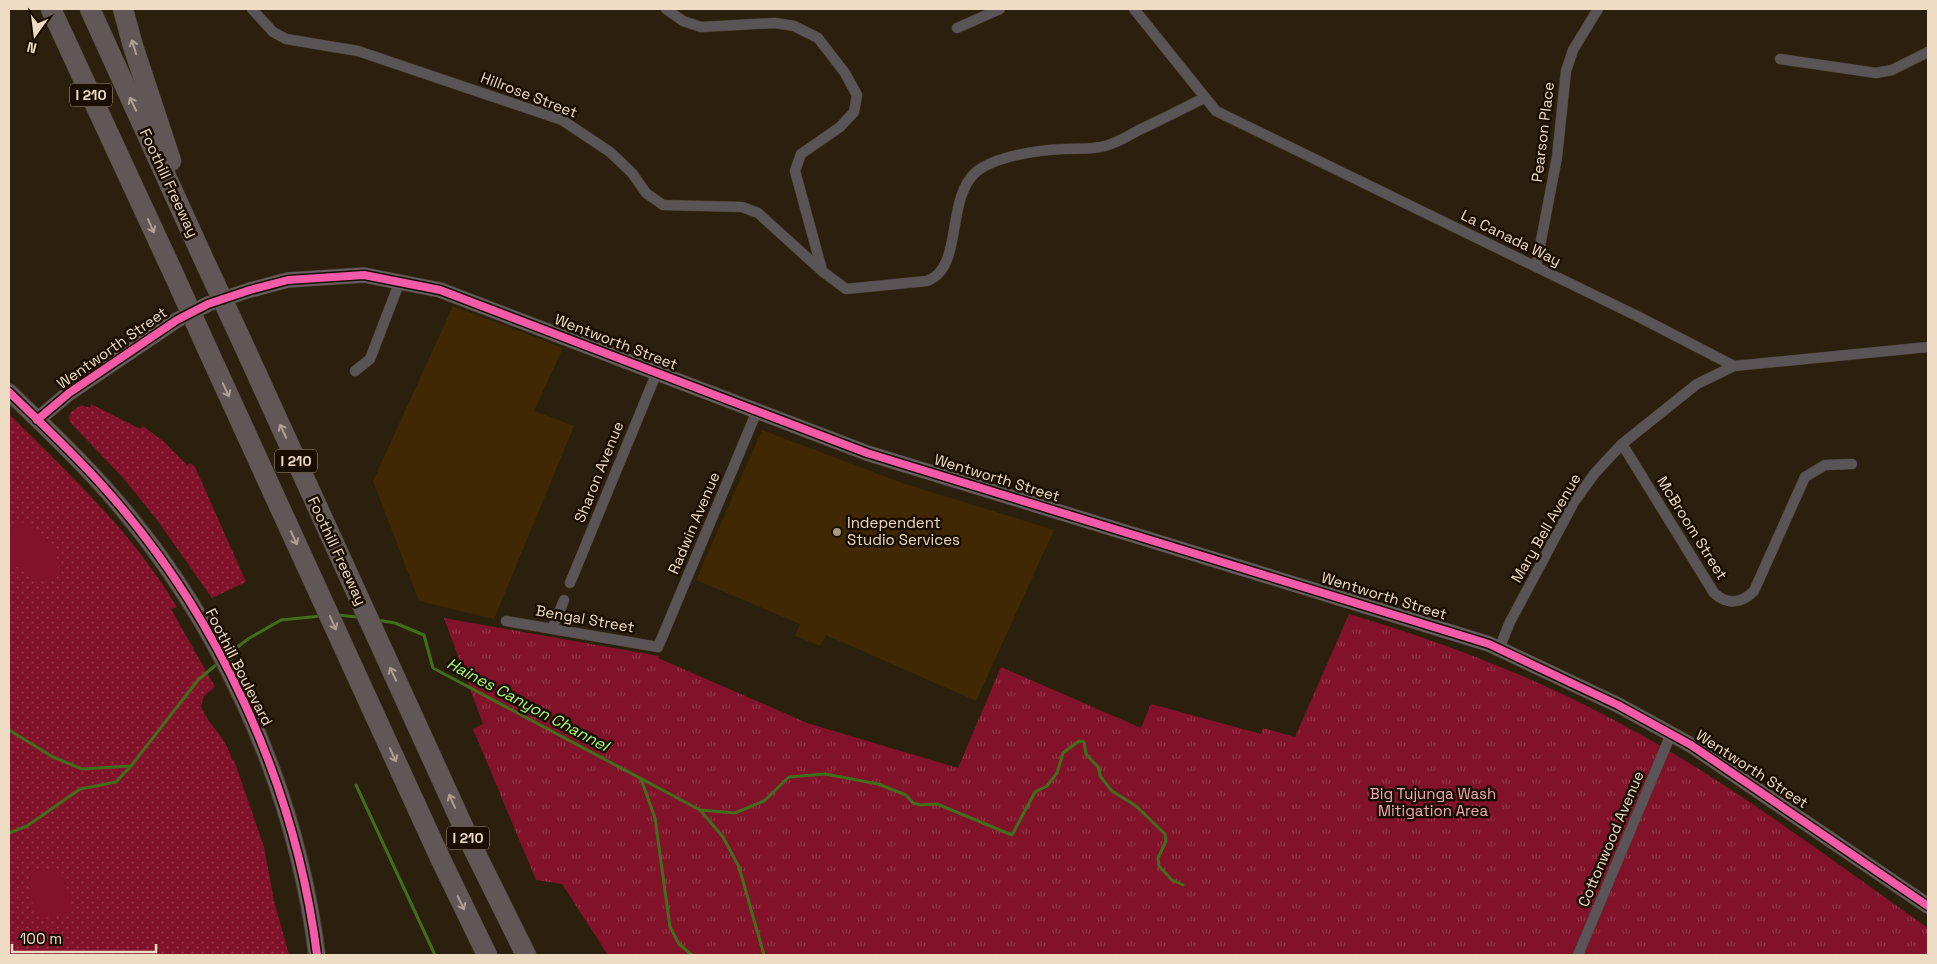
<svg xmlns="http://www.w3.org/2000/svg" width="1937" height="964" viewBox="0 0 1937 964" font-family="'Space Grotesk',sans-serif">
  <style>
    .built { fill: #402902 }
    .grass { fill: url(#grass-dots) }
    .park { fill: url(#park-tufts) }
    .garden { fill: #81122a }
    .lines { fill: none; stroke-linecap: round; stroke-linejoin: round }
    .stream { stroke: #406e1b; stroke-width: 3 }
    .minor-casing { stroke: #483d2d; stroke-width: 11 }
    .secondary-casing { stroke: #483d2d; stroke-width: 16 }
    .primary-casing { stroke: #483d2d; stroke-width: 18 }
    .motorway-casing { stroke: #483d2d; stroke-width: 21 }
    .minor { stroke: #5a5457; stroke-width: 10 }
    .secondary { stroke: #655e62; stroke-width: 15 }
    .primary { stroke: #625c5c; stroke-width: 16 }
    .motorway { stroke: #615757; stroke-width: 20 }
    .motorway-bridge-casing { stroke: #483d2d; stroke-width: 21; stroke-linecap: butt }
    .motorway-bridge { stroke: #615757; stroke-width: 20 }
    .cycleway-casing { stroke: #1a0e00; stroke-width: 11 }
    .cycleway { stroke: #f35aa7; stroke-width: 8 }
    .oneway { stroke: #afa093 }
    .poi-dot { fill: #aa9a84; stroke: #1a0e00; stroke-width: 2 }
    .labels { text-anchor: middle; stroke-width: 5; stroke-linejoin: round; paint-order: stroke }
    .shield { fill: #1a0e00; stroke: #ae9e89; stroke-width: 1 }
    .shield-label { font-size: 14px; font-weight: bold; fill: #eedcc4 }
    .street-label { font-size: 15px; fill: #eedcc4; stroke: #1a0e00 }
    .poi-label { font-size: 15px; fill: #eedcc4; stroke: #1a0e00; text-anchor: start }
    .park-label { font-size: 15px; fill: #efadb1; stroke: #1a0e00 }
    .water-label { font-size: 16px; font-style: italic; fill: #a5fc6f; stroke: #1a0e00 }
  </style>
  <defs>
    <pattern id="grass-dots" width="8" height="8" patternUnits="userSpaceOnUse" patternTransform="scale(1.25)"><rect width="8" height="8" fill="#81122a"/><path d="M2 2h.1M6 6h.1" fill="none" stroke="#933447" stroke-width="1.8" stroke-linecap="round"/></pattern>
    <pattern id="park-tufts" width="24" height="20" patternUnits="userSpaceOnUse" patternTransform="scale(1.25)"><rect width="24" height="20" fill="#81122a"/><path d="M3 7l-1-3M5 7V3M7 7l1-3M15 17l-1-3M17 17v-4M19 17l1-3" fill="none" stroke="#933447"/></pattern>
  </defs>
  <rect width="100%" height="100%" fill="#2b200d"/>
  <path class="built" d="M 453,306 L 563,348 L 534,411 L 574,426 L 494,619 L 419,601 L 373,481 Z
    M 762,430 L 902,483 L 1054,530 L 976,701 L 826,635 L 820,646 L 795,636 L 800,624 L 696,580 Z"/>
  <path class="grass" d="M 91,404 L 140,429 L 143,426 L 164,442 L 187,465 L 191,463 L 195,467 L 246,582 L 212,598 L 155,517 L 124,479 L 70,422 L 69,417 L 71,412 L 81,405 L 90,408 Z
    M 9,414 C 70,475 133,533 177,607 L 171,609 L 215,687 L 204,696 L 201,706 C 210,728 226,736 232,760 L 234,760 L 264,847 L 274,901 L 289,955 L 9,955 Z"/>
  <path class="park" d="M 1349,614 C 1449,644 1546,681 1638,733 C 1737,788 1833,861 1928,928 L 1928,955 L 608,955 L 562,884 L 536,880 L 473,729 L 483,724 L 444,618 L 659,656 L 658,658 L 807,723 L 958,768 L 1001,667 L 1141,728 L 1151,704 L 1261,734 L 1263,728 L 1295,737 Z"/>
  <path class="garden" d="M 27,522 C 40,526 61,556 58,570 L 47,580 L 37,579 L 27,569 L 16,567 L 9,562 C 9,547 5,522 27,522 Z
    M 34,870 L 56,870 L 63,875 L 71,903 L 70,909 L 66,914 L 46,918 C 28,909 31,891 29,875 Z"/>
  <g class="lines">
    <path class="stream" d="M 337,615 L 358,617
      M 377,620 L 395,623 L 424,635 L 433,668 L 700,810 L 723,837 L 739,867 L 764,955
      M 226,656 L 248,639 L 281,620 L 321,616
      M 9,730 L 53,757 L 82,769 L 131,766
      M 641,779 L 655,818 L 670,927 L 679,944 L 692,955
      M 356,785 L 435,955
      M 701,810 L 735,813 L 764,801 L 789,777 L 825,774 L 878,784 L 906,795 L 913,803 L 920,805 L 937,804 L 1012,835 L 1035,792 L 1047,786 L 1057,773 L 1063,753 L 1079,741 L 1084,742 L 1086,754 L 1099,768 L 1100,776 L 1112,791 L 1136,806 L 1165,834 L 1166,841 L 1158,858 L 1159,866 L 1172,880 L 1183,885
      M 9,833 L 27,826 L 80,789 L 116,782 L 131,766 L 198,680 L 217,664"/>
    <defs>
      <path id="minor" d="M 252,9 L 273,32 L 286,39 L 358,51 L 562,120 L 610,152 L 632,173 L 646,193 L 663,205 L 742,207 L 758,213 L 822,271 L 846,289 L 927,281 C 964,268 945,199 976,172 C 995,156 1040,150 1063,149 C 1077,148 1091,150 1105,146 C 1117,143 1128,136 1139,130 C 1161,120 1182,109 1204,98
        M 666,9 L 683,21 L 701,27 L 775,23 L 794,26 L 818,38 L 845,73 L 857,95 L 854,112 L 840,127 L 801,154 L 795,171 L 822,270
        M 1134,9 L 1216,111 L 1639,317 L 1734,366 L 1928,347
        M 957,28 L 1000,9
        M 1780,59 L 1876,73 L 1892,70 L 1928,52
        M 1536,267 L 1557,157 L 1566,71 L 1573,50 L 1598,9
        M 355,371 L 370,359 L 400,281
        M 1622,444 L 1714,593 C 1727,605 1741,604 1754,591 L 1805,477 L 1825,465 L 1852,464
        M 570,583 L 657,372
        M 506,621 L 658,647 L 757,411
        M 552,629 L 564,600
        M 1499,649 L 1510,622 L 1574,502 L 1595,473 L 1622,444 L 1697,384 L 1734,366
        M 1578,955 L 1671,734"/>
      <path id="secondary" d="M 37,420 L 69,393 L 177,320 L 208,304 L 250,290 L 288,280 L 364,275 L 440,290 L 867,453 L 1489,644 L 1618,705 L 1691,745 L 1928,906"/>
      <path id="primary" d="M 9,392 C 40,422 71,451 100,483 C 217,612 295,782 317,955"/>
      <path id="motorway" d="M 51,9 L 175,277
        M 90,9 L 204,260
        M 123,9 L 133,46 L 171,161
        M 239,335 L 472,846 L 526,955
        M 206,346 L 441,860 L 487,955"/>
    </defs>
    <use href="#minor" class="minor-casing"/>
    <use href="#secondary" class="secondary-casing"/>
    <use href="#primary" class="primary-casing"/>
    <use href="#motorway" class="motorway-casing"/>
    <use href="#minor" class="minor"/>
    <use href="#secondary" class="secondary"/>
    <use href="#primary" class="primary"/>
    <use href="#motorway" class="motorway"/>
    <defs>
      <path id="motorway-bridge" d="M 204,260 L 239,335
        M 175,277 L 206,346"/>
    </defs>
    <use href="#motorway-bridge" class="motorway-bridge-casing"/>
    <use href="#motorway-bridge" class="motorway-bridge"/>
    <defs>
      <path id="cycleway" d="M 9,392 C 40,422 71,451 100,483 C 217,612 295,782 317,955
        M 37,420 L 69,393 L 177,320 L 208,304 L 250,290 L 288,280 L 364,275 L 440,290 L 867,453 L 1489,644 L 1618,705 L 1691,745 L 1928,906"/>
    </defs>
    <use href="#cycleway" class="cycleway-casing"/>
    <use href="#cycleway" class="cycleway"/>
  </g>
  <defs><path id="oneway-shaft" d="M-6 0H5M1.5-3L5.5 0L1.5 3" fill="none" stroke-width="1.6" stroke-linecap="round" stroke-linejoin="round" transform="scale(1.25)"/></defs>
  <g class="oneway">
    <use href="#oneway-shaft" transform="translate(134 47) rotate(-107)"/>
    <use href="#oneway-shaft" transform="translate(133 104) rotate(-115)"/>
    <use href="#oneway-shaft" transform="translate(151 226) rotate(66)"/>
    <use href="#oneway-shaft" transform="translate(226 390) rotate(65)"/>
    <use href="#oneway-shaft" transform="translate(283 431) rotate(-115)"/>
    <use href="#oneway-shaft" transform="translate(294 538) rotate(65)"/>
    <use href="#oneway-shaft" transform="translate(333 623) rotate(66)"/>
    <use href="#oneway-shaft" transform="translate(393 674) rotate(-115)"/>
    <use href="#oneway-shaft" transform="translate(393 755) rotate(65)"/>
    <use href="#oneway-shaft" transform="translate(452 801) rotate(-114)"/>
    <use href="#oneway-shaft" transform="translate(461 903) rotate(64)"/>
  </g>
  <circle class="poi-dot" cx="837" cy="532" r="5"/>
  <g class="labels">
    <g class="shield">
      <rect x="70" y="83.5" width="42" height="23" rx="4"/>
      <rect x="275" y="449.5" width="42" height="23" rx="4"/>
      <rect x="447" y="826.5" width="42" height="23" rx="4"/>
    </g>
    <g class="shield-label">
      <text x="91" y="100">I 210</text>
      <text x="296" y="466">I 210</text>
      <text x="468" y="843">I 210</text>
    </g>
    <g class="street-label">
      <text transform="translate(529 95) rotate(21)" y="5">Hillrose Street</text>
      <text transform="translate(1543 132) rotate(-83)" y="5">Pearson Place</text>
      <text transform="translate(169 183) rotate(65)" y="5">Foothill Freeway</text>
      <text transform="translate(1511 238) rotate(26)" y="5">La Canada Way</text>
      <text transform="translate(616 342) rotate(21)" y="5">Wentworth Street</text>
      <text transform="translate(112 348) rotate(-35)" y="5">Wentworth Street</text>
      <text transform="translate(599 472) rotate(-68)" y="5">Sharon Avenue</text>
      <text transform="translate(997 478) rotate(17)" y="5">Wentworth Street</text>
      <text transform="translate(694 523) rotate(-67)" y="5">Radwin Avenue</text>
      <text transform="translate(1546 528) rotate(-60)" y="5">Mary Bell Avenue</text>
      <text transform="translate(1692 528) rotate(58)" y="5">McBroom Street</text>
      <text transform="translate(337 551) rotate(65)" y="5">Foothill Freeway</text>
      <text transform="translate(1384 596) rotate(17)" y="5">Wentworth Street</text>
      <text transform="translate(585 619) rotate(10)" y="5">Bengal Street</text>
      <text transform="translate(239 667) rotate(63)" y="5">Foothill Boulevard</text>
      <text transform="translate(1752 769) rotate(33)" y="5">Wentworth Street</text>
      <text transform="translate(1611 839) rotate(-67)" y="5">Cottonwood Avenue</text>
    </g>
    <g class="poi-label">
      <text x="847" y="528">Independent<tspan x="847" dy="17">Studio Services</tspan></text>
    </g>
    <g class="park-label">
      <text x="1433" y="799">Big Tujunga Wash<tspan x="1433" dy="17">Mitigation Area</tspan></text>
    </g>
    <g class="water-label">
      <text transform="translate(528 704) rotate(28)" y="6">Haines Canyon Channel</text>
    </g>
  </g>
  <rect width="1937" height="964" fill="none" stroke="#eedcc4" stroke-width="20"/>
  <g transform="translate(35 35) rotate(194)" stroke="#1a0e00" stroke-width="4" paint-order="stroke">
  <path d="M0-4L9 19L0 12L-9 19Z" fill="#eedcc4"/>
  <text y="-8" font-size="14" font-weight="bold" text-anchor="middle" fill="#eedcc4">N</text>
  </g>
  <path d="M12 944v8h144v-8" fill="none" stroke="#eedcc4" stroke-width="2.5"/>
  <text x="20" y="944" font-size="15" fill="#eedcc4" stroke="#1a0e00" stroke-width="4" paint-order="stroke">100 m</text>
</svg>
